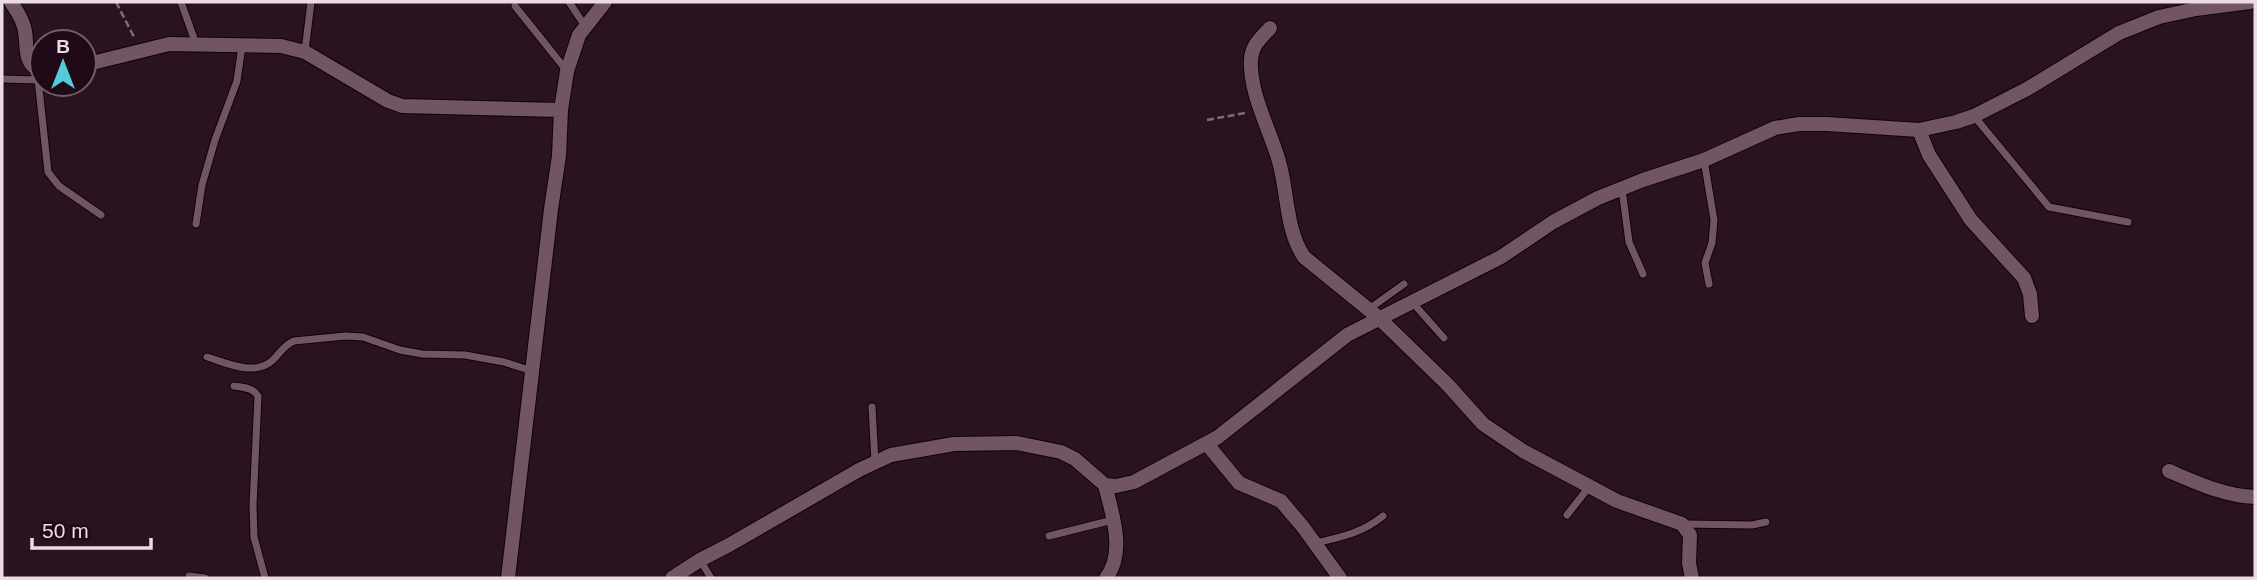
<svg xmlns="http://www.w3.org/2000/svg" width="2257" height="580" viewBox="0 0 2257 580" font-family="Arial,sans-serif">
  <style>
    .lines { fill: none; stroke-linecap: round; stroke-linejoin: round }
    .service-casing { stroke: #11010a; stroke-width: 9 }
    .minor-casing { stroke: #11010a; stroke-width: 16 }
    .path { stroke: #7f6a76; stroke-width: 2.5; stroke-dasharray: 7 3.5; stroke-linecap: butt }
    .service { stroke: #715564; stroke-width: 7 }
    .minor { stroke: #715564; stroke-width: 14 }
  </style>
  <rect width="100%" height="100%" fill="#2a1321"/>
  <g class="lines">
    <defs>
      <path id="service" d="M 181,2 L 196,44
        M 569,2 L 585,26
        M 515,6 L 567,71
        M 305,51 L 311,2
        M 37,70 L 48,172 L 59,186 L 101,215
        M 2,79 L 38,80
        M 1974,116 L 2049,207 L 2128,222
        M 1704,160 L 1714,220 L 1712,243 L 1705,263 L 1709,284
        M 1622,189 L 1629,242 L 1643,274
        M 196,224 L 202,185 L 215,140 L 237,81 L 242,46
        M 1412,302 L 1444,338
        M 1369,309 L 1404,284
        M 207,357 C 227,363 255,377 273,360 C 280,353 284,345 294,341 L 345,336 L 363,337 L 400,350 L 422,354 L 465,355 L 504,362 L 532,371
        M 234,386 C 242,387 254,388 258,396 L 253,505 L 254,537 L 265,578
        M 872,407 L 875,462
        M 1567,515 L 1589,487
        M 1683,524 L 1752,525 L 1766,522
        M 1049,536 L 1113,520
        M 1316,543 C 1342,537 1362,533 1383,516
        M 700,560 L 711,578
        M 189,576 L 205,578"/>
      <path id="minor" d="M 11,2 C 16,10 22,18 24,27 C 29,44 21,64 42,71
        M 1270,28 C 1261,38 1252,45 1251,59 C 1249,92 1269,128 1278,158 C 1288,189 1285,229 1304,257 L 1379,318 L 1448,385 L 1483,424 L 1523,451 L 1617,501 L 1682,524 L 1690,535 L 1689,563 L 1692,578
        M 84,65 L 169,44 L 281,46 L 305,52 L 388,101 L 402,106 L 561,110
        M 1919,130 L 1929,155 L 1971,220 L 2024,278 L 2030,294 L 2032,316
        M 1207,444 L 1239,483 L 1281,501 L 1303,527 L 1340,578
        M 2169,471 C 2197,483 2225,496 2255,497
        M 1105,485 C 1112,513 1126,553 1106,578
        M 508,578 L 551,209 L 559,156 L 561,110 L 567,71 L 579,35 L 605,2
        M 672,578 L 700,560 L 729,545 L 859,470 L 891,455 L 954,444 L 1017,443 L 1061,452 L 1075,459 L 1105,485 L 1116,486 L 1134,482 L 1218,437 L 1347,335 L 1501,257 L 1553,222 L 1598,198 L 1643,180 L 1704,160 L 1775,128 L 1799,124 L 1827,124 L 1919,130 L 1956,122 L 1974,116 L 2027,89 L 2119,33 L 2159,17 L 2196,9 L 2250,2"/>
    </defs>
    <use href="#service" class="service-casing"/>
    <use href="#minor" class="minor-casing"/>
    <path class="path" d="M 116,2 L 134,37
      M 1207,120 L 1245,113"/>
    <use href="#service" class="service"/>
    <use href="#minor" class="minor"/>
  </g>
  <rect width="2257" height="580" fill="none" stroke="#ecdbe4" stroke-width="7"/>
  <g transform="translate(63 63)"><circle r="33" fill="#200a17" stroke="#725e69" stroke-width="2"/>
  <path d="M0-5L12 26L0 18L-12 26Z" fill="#53cbdb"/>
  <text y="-10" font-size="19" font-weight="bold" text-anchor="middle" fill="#ecdbe4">B</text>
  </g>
  <path d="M32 538v10h119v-10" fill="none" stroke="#ecdbe4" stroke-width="3.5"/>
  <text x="42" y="538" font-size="21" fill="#ecdbe4" stroke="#200a17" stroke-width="5" paint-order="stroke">50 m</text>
</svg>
